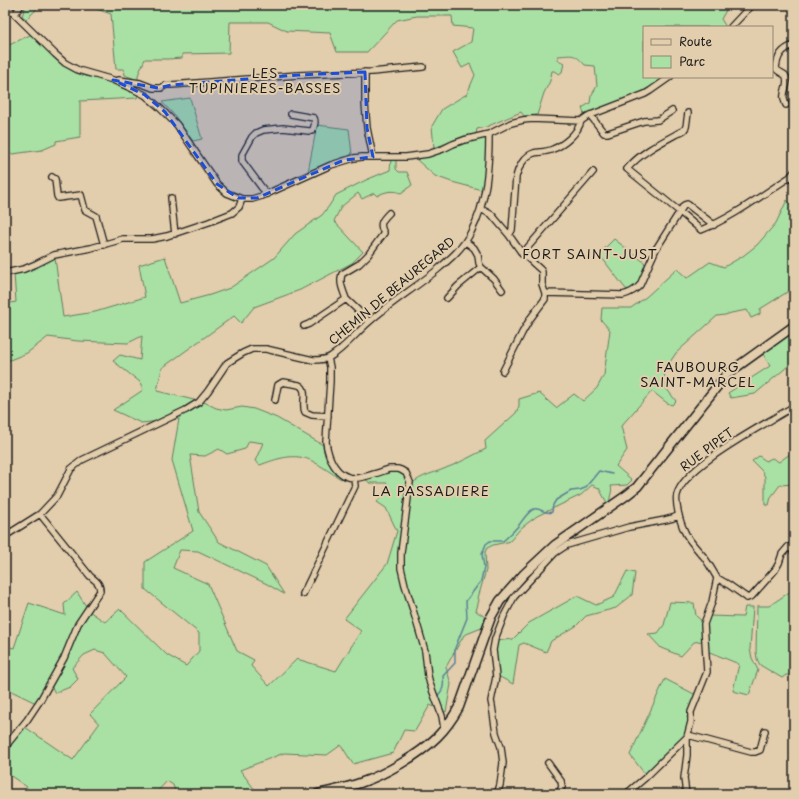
<svg xmlns="http://www.w3.org/2000/svg" width="799" height="799" viewBox="0 0 799 799" font-family="'Playpen Sans',sans-serif">
  <style>
    .green { fill: #a9e0a4; stroke: #627e60 }
    .lines { fill: none; stroke-linecap: round; stroke-linejoin: round }
    .stream { stroke: #5c8095; stroke-width: 1.5 }
    .minor-casing { stroke: #1c1c1c; stroke-width: 8 }
    .secondary-casing { stroke: #1c1c1c; stroke-width: 11 }
    .minor { stroke: #e2cdac; stroke-width: 5.5 }
    .secondary { stroke: #e2cdac; stroke-width: 8 }
    .marked { fill: #1d4ed8; fill-opacity: 0.2; stroke: #1d4ed8; stroke-width: 3; stroke-dasharray: 8 5; stroke-linejoin: round }
    .labels { text-anchor: middle; stroke-width: 4; stroke-linejoin: round; paint-order: stroke }
    .street-label { font-size: 12px; fill: #1c1c1c; stroke: #e2cdac }
    .neighbourhood-label { font-size: 13px; letter-spacing: 1px; fill: #1c1c1c; stroke: #e2cdac }
  </style>
  <rect width="100%" height="100%" fill="#e2cdac"/>
  <filter id="ink" filterUnits="userSpaceOnUse"><feTurbulence type="fractalNoise" baseFrequency=".025" numOctaves="2"/><feDisplacementMap in="SourceGraphic" scale="8" xChannelSelector="R" yChannelSelector="G"/><feConvolveMatrix kernelMatrix="1 2 1 2 8 2 1 2 1" color-interpolation-filters="sRGB"/></filter>
  <g filter="url(#ink)">
    <path class="green" d="M 26,5 L 38,5 L 35,11 L 26,19 L 22,16 Z
      M 85,5 L 729,5 L 721,19 L 726,27 L 644,27 L 644,77 L 664,77 L 653,86 L 646,91 L 594,111 L 584,114 L 582,108 L 590,103 L 591,96 L 597,86 L 595,66 L 585,65 C 574,53 574,55 558,56 L 558,60 L 564,63 L 562,72 L 559,74 L 554,71 L 552,71 L 550,81 L 544,93 L 537,115 L 524,116 L 521,112 L 486,127 L 477,129 L 476,134 L 464,136 L 434,148 L 432,126 L 442,109 L 467,94 L 475,75 L 470,64 L 462,68 L 453,52 L 471,42 L 473,28 L 453,26 L 452,16 L 417,16 L 397,20 L 367,52 L 337,52 L 330,33 L 287,31 L 268,22 L 230,22 L 229,53 L 182,54 L 182,58 L 168,59 L 145,59 L 138,75 L 138,80 L 127,76 L 125,75 L 124,69 L 116,69 L 111,14 Z
      M 30,35 L 32,35 C 44,47 56,62 71,70 C 81,76 93,77 103,80 C 115,84 126,89 138,94 L 137,98 L 80,101 L 80,137 L 56,141 L 56,144 L 42,150 L 5,155 L 5,47 Z
      M 190,98 L 202,139 L 193,141 L 175,116 L 162,102 Z
      M 317,125 L 349,129 L 352,154 L 347,157 L 344,157 L 308,172 Z
      M 487,138 L 487,162 L 482,190 L 452,182 L 435,176 L 417,160 L 420,158 L 440,153 L 453,146 L 467,141 Z
      M 391,159 L 396,159 L 396,169 L 399,172 L 407,172 L 412,185 L 401,193 C 393,190 385,191 377,196 L 374,193 L 362,199 L 358,193 L 341,207 L 334,221 L 363,252 L 352,263 L 300,290 L 254,307 L 241,323 L 234,316 L 162,368 L 157,391 L 206,403 L 216,408 L 226,410 L 242,407 L 254,409 L 277,418 L 323,445 C 325,462 329,465 342,477 L 341,479 C 331,473 322,466 312,461 C 295,452 276,459 260,465 L 255,461 L 263,443 L 249,441 L 245,449 L 227,454 L 219,449 L 205,456 L 190,455 L 199,512 L 219,542 L 266,566 L 284,594 L 267,584 L 198,551 L 180,550 L 173,568 L 208,584 L 237,651 L 254,660 L 251,666 L 269,686 L 297,659 L 336,671 L 361,631 L 344,619 L 387,564 L 397,531 L 386,508 L 377,502 L 388,487 L 387,483 L 370,483 L 365,479 L 395,471 L 401,472 L 412,484 C 421,475 435,473 446,468 C 460,463 473,455 486,449 L 485,441 L 516,413 L 519,406 L 519,399 L 539,393 L 556,408 L 574,394 L 583,401 L 597,388 L 604,375 L 610,330 L 601,320 L 602,308 L 631,308 L 646,297 L 677,269 L 687,278 L 710,262 L 724,267 L 743,256 L 757,245 L 776,223 L 787,200 L 794,209 L 794,294 L 789,291 L 760,309 L 760,314 L 751,318 L 747,310 L 731,313 L 725,315 L 717,316 L 676,353 L 664,371 L 666,388 L 676,401 L 672,405 L 667,403 L 652,391 L 621,426 L 627,450 L 616,466 L 632,480 L 627,485 L 611,486 C 613,492 609,496 610,502 L 607,503 L 599,488 L 592,485 L 581,495 L 537,516 L 521,528 L 510,541 L 507,542 L 493,545 L 487,548 L 485,552 L 486,570 L 478,598 L 479,600 L 476,611 L 485,617 L 484,627 L 464,635 L 446,667 L 451,684 L 446,712 L 430,705 L 415,731 L 404,730 L 393,753 L 353,764 L 341,745 L 327,755 L 284,753 L 240,770 L 258,794 L 176,794 L 173,785 L 167,781 L 155,794 L 25,794 L 27,787 L 5,772 C 5,767 4,761 5,756 C 7,745 18,735 25,727 L 73,760 L 99,724 L 90,714 L 126,677 L 105,653 L 95,650 L 84,655 L 72,668 L 78,679 L 70,687 L 55,693 L 49,682 L 36,703 L 5,688 L 5,646 L 14,648 L 29,603 L 65,615 L 64,604 L 77,592 L 89,611 L 105,622 L 120,609 L 167,655 L 186,666 L 199,651 L 199,633 L 145,589 L 145,562 L 193,531 L 172,460 L 179,419 L 141,423 L 113,410 L 143,390 L 140,382 L 113,361 L 120,355 L 140,360 L 142,336 L 128,343 L 78,341 L 48,337 L 27,353 L 5,362 L 5,304 L 16,302 L 14,274 L 20,273 L 55,258 L 63,317 L 95,312 L 145,297 L 139,265 L 165,257 L 180,303 L 210,295 L 230,288 L 274,258 L 295,234 L 322,215 L 329,206 L 336,195 L 366,180 L 390,170 Z
      M 614,239 L 644,262 L 645,265 L 645,270 L 636,287 L 629,291 L 625,288 L 599,254 Z
      M 794,330 L 794,361 L 755,394 L 731,398 L 728,393 L 770,366 L 762,352 Z
      M 794,451 L 794,484 L 780,485 L 771,497 L 769,505 L 765,505 L 765,477 L 762,471 L 752,461 L 759,456 L 766,461 L 772,458 L 779,462 Z
      M 627,571 L 635,573 L 632,595 L 616,608 L 586,616 L 576,626 L 551,641 L 546,652 L 524,643 L 519,645 L 513,684 L 498,676 L 495,652 L 496,641 L 513,639 L 529,623 L 577,596 L 596,605 L 614,597 Z
      M 794,589 L 794,675 L 786,675 L 782,678 L 760,665 L 757,659 L 756,652 L 757,606 L 769,606 Z
      M 670,602 L 694,603 L 696,616 L 701,620 L 701,626 L 702,641 L 694,642 L 681,656 L 661,648 L 648,634 L 658,633 L 664,625 Z
      M 745,607 L 753,607 L 750,649 L 752,658 L 758,670 L 749,695 L 733,691 L 739,664 L 707,651 L 705,628 L 708,616 L 743,617 Z
      M 665,679 L 696,695 L 687,717 L 688,720 L 685,734 L 670,750 L 646,774 L 645,774 L 630,755 Z"/>
    <g class="lines">
      <path class="stream" d="M 436,697 C 444,690 444,686 443,676 L 455,663 L 455,648 L 467,618 L 466,601 L 481,581 L 484,567 L 482,554 L 486,544 L 490,541 L 503,541 C 509,536 514,531 519,525 C 523,520 528,511 534,509 C 540,507 545,515 552,512 L 553,505 L 556,500 L 571,491 L 580,490 L 585,488 L 599,471 L 612,474"/>
      <defs>
        <path id="minor" d="M 5,5 L 55,54 L 65,63 L 78,70 L 113,80 L 133,89 L 145,95 L 158,106 L 177,125 L 217,184 L 227,193 L 242,199 L 252,199 L 262,196 L 331,165 L 354,158 L 362,157 L 406,157 L 428,154 L 443,149 L 453,144 L 464,140 L 489,134 L 511,123 L 523,120 L 532,119 L 581,121 L 588,116 L 645,94 L 650,91 L 670,77
          M 15,14 L 21,5
          M 731,27 L 746,11 L 753,5
          M 365,72 L 365,103 L 367,128 L 373,157
          M 119,80 L 140,83 L 153,88 L 161,88 L 166,85 L 171,85 L 298,75 L 372,72 L 423,67
          M 786,105 C 785,102 783,99 784,95 C 784,89 790,81 785,75 C 782,73 779,72 776,69 C 777,56 782,49 794,45
          M 688,113 L 686,127 L 684,130 C 664,141 642,151 627,169 L 680,212 L 701,230 C 732,218 762,195 790,177 L 794,172
          M 590,115 L 604,133 L 608,133 L 644,121 L 658,120 L 672,111
          M 52,177 L 55,179 L 57,196 L 58,198 L 81,195 L 85,210 L 96,216 L 104,245
          M 268,194 L 262,188 L 242,161 L 242,155 L 252,137 L 256,133 L 263,130 L 283,128 L 309,131 L 312,131 C 314,128 316,121 314,118 L 291,114
          M 171,198 L 175,234
          M 481,209 L 492,215 L 509,235 L 521,252 L 541,270 L 542,272 L 542,284 L 545,293 L 545,299 L 530,319 L 522,333 L 503,371
          M 509,235 L 512,230 L 516,177 C 518,168 524,156 534,153 C 540,152 547,152 553,149 C 564,145 578,133 581,121
          M 466,242 L 474,248 L 478,255 L 479,263 L 481,267 L 494,279 L 502,290
          M 522,254 L 593,172
          M 5,273 L 24,269 L 36,264 L 54,255 L 91,248 L 123,239 L 152,239 L 167,236 L 209,222 L 232,213 L 239,207 L 242,199
          M 545,293 L 623,295 C 630,293 635,291 640,285 L 656,249 L 684,205 L 687,204 L 714,225
          M 447,298 L 458,286 L 481,267
          M 346,299 C 343,290 339,283 342,274 L 359,264 L 368,255 L 384,233 C 378,224 383,219 389,213
          M 304,326 L 309,324 L 346,299 L 365,317 L 368,322
          M 328,358 L 330,367 L 330,381 L 326,442 C 328,457 336,478 355,478 C 365,478 380,472 389,469 L 398,469 L 401,470 L 406,473 L 410,482 L 401,553 L 401,568 L 405,585 L 413,610 L 425,651 L 428,676 L 430,684 L 442,716 L 444,728
          M 275,400 L 278,385 L 283,382 C 288,383 294,384 299,385 C 309,389 301,404 305,412 L 312,415 L 328,416
          M 5,536 L 40,514 L 57,496 L 71,469 L 82,460 L 186,410 L 199,402 L 208,391 L 227,363 L 243,353 L 252,349 L 266,349 L 313,360 C 319,360 325,360 330,357 C 345,348 356,333 369,322 C 390,303 415,288 437,270 C 450,259 463,248 471,232 C 487,202 489,167 489,134
          M 717,578 L 729,585 L 746,597 L 747,598 L 752,596 L 775,570 L 779,563 L 782,554 L 788,547 L 794,552
          M 303,594 L 355,486 L 354,478
          M 688,735 L 751,752 L 755,752 L 760,750 L 765,731
          M 5,750 L 9,742 L 27,720 L 41,699 L 64,658 L 78,624 L 100,591 C 100,583 96,581 90,576 L 40,514
          M 548,763 L 561,781 L 562,787 L 558,794
          M 497,794 L 500,785 L 503,763 L 501,747 L 496,733 L 492,706 L 491,701 L 496,677 L 493,650 L 495,639 L 504,616 L 514,597 L 555,553 L 567,545 L 629,527 L 665,520 L 673,518 L 679,515
          M 626,794 L 645,778 L 687,737
          M 686,794 L 684,778 L 687,755 L 687,737 L 691,722 L 691,712 L 707,672 L 704,624 L 712,602 L 717,578 C 713,571 709,564 704,557 C 698,550 687,539 684,530 C 680,522 675,503 677,495 C 684,465 767,424 794,406"/>
        <path id="secondary" d="M 318,794 C 332,791 346,788 360,783 C 384,775 419,755 437,737 C 446,728 453,718 459,707 L 491,617 L 500,601 L 524,574 L 555,545 L 627,495 L 637,487 L 727,374 L 794,326"/>
      </defs>
      <use href="#minor" class="minor-casing"/>
      <use href="#secondary" class="secondary-casing"/>
      <use href="#minor" class="minor"/>
      <use href="#secondary" class="secondary"/>
    </g>
  </g>
  <path class="marked" d="M 365,72 L 367,128 L 373,157 L 344,160 L 257,198 L 238,198 L 217,184 L 165,112 L 145,95 L 113,80 L 158,88 L 171,85 L 298,75 Z"/>
  <g class="labels">
    <g class="street-label">
      <text transform="translate(392 291) rotate(-40)" y="4">CHEMIN DE BEAUREGARD</text>
      <text transform="translate(707 450) rotate(-37)" y="4">RUE PIPET</text>
    </g>
    <g class="neighbourhood-label">
      <text x="265" y="78">LES<tspan x="265" dy="15">TUPINIERES-BASSES</tspan></text>
      <text x="590" y="259">FORT SAINT-JUST</text>
      <text x="698" y="372">FAUBOURG<tspan x="698" dy="15">SAINT-MARCEL</tspan></text>
      <text x="431" y="496">LA PASSADIERE</text>
    </g>
  </g>
  <rect width="799" height="799" fill="none" stroke="#e2cdac" stroke-width="20"/>
  <rect x="10" y="10" width="779" height="779" fill="none" stroke="#1c1c1c" stroke-width="1.5" filter="url(#ink)"/>
  <rect x="643" y="26" width="130" height="52" fill="#e2cdac" stroke="#938672"/>
  <rect x="651" y="39" width="20" height="6" fill="#e2cdac" stroke="#938672"/>
  <text x="679" y="46" font-size="12" fill="#1c1c1c">Route</text>
  <rect x="651" y="56" width="20" height="12" fill="#a9e0a4" stroke="#938672"/>
  <text x="679" y="66" font-size="12" fill="#1c1c1c">Parc</text>
</svg>
